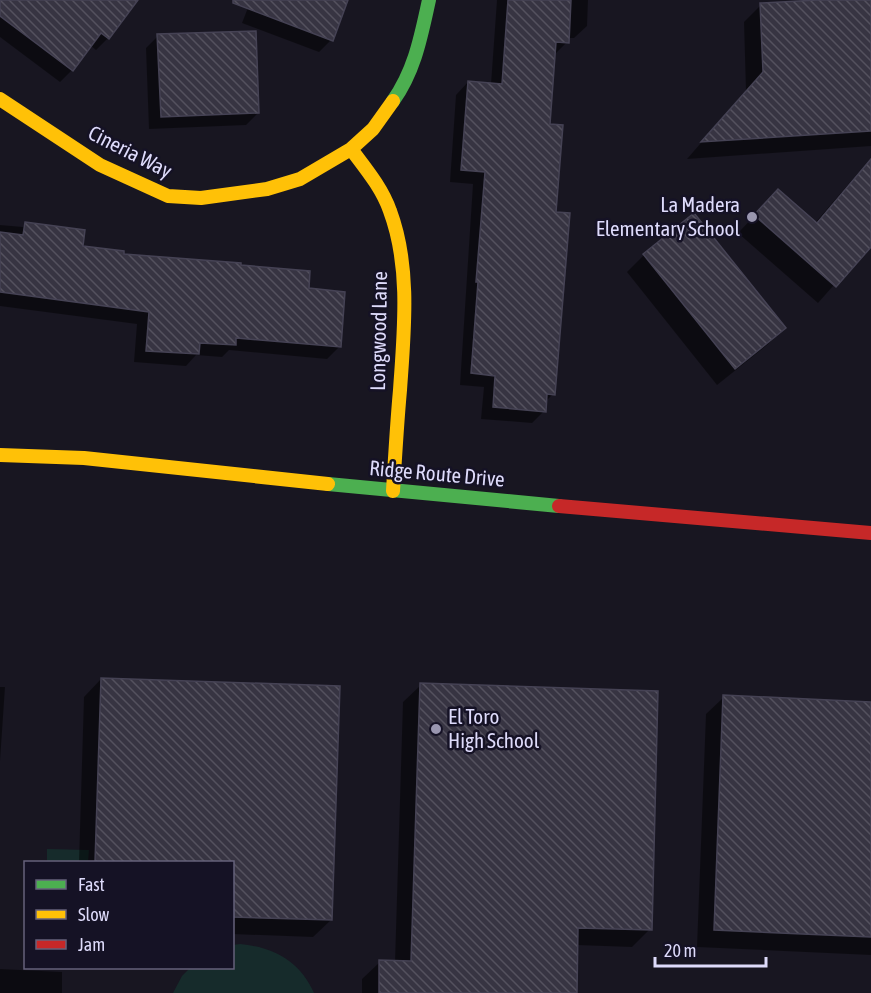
<svg xmlns="http://www.w3.org/2000/svg" width="871" height="993" viewBox="0 0 871 993" font-family="'Asap Condensed',sans-serif">
  <style>
    .grass { fill: #162b2b }
    .shadow { fill: #0007 }
    .building { fill: url(#building-back-hatch); stroke: #454254; stroke-width: 1.5 }
    .lines { fill: none; stroke-linecap: round; stroke-linejoin: round }
    .fast { stroke: #4caf50; stroke-width: 14 }
    .slow { stroke: #ffc107; stroke-width: 14 }
    .jam { stroke: #c62828; stroke-width: 14 }
    .poi-dot { fill: #9996af; stroke: #151225; stroke-width: 2 }
    .labels { text-anchor: middle; stroke-width: 5; stroke-linejoin: round; paint-order: stroke }
    .street-label { font-size: 21px; fill: #dedbfb; stroke: #151225 }
    .poi-label { font-size: 21px; fill: #dedbfb; stroke: #151225; text-anchor: end }
  </style>
  <defs>
    <pattern id="building-back-hatch" width="6" height="6" patternUnits="userSpaceOnUse" patternTransform="scale(1.5)"><rect width="6" height="6" fill="#373442"/><path d="M-1 5l2 2M0 0l6 6M5-1l2 2" fill="none" stroke="#54515e"/></pattern>
  </defs>
  <rect width="100%" height="100%" fill="#181621"/>
  <path class="grass" d="M 47,849 L 89,850 L 88,862 L 47,862 Z
    M 240,944 C 273,947 300,961 314,993 L 173,993 L 182,976 L 190,968 L 232,968 L 233,945 Z"/>
  <path class="shadow" d="M 0,0 L 131,0 L 108,38 L 96,50 L 90,45 L 72,70 L 60,82 L 0,37 Z
    M 251,0 L 346,0 L 331,40 L 319,52 L 242,23 Z
    M 497,0 L 588,0 L 587,26 L 574,38 L 567,38 L 567,42 L 555,54 L 549,126 L 554,213 L 553,394 L 545,402 L 544,411 L 532,423 L 481,419 L 484,387 L 460,385 L 473,184 L 450,182 L 456,95 L 468,82 L 491,84 Z
    M 845,0 L 871,0 L 871,146 L 687,159 L 746,91 L 744,22 L 761,5 Z
    M 158,36 L 258,113 L 246,125 L 149,129 L 146,48 Z
    M 871,158 L 871,243 L 818,303 L 738,233 L 778,191 L 815,223 Z
    M 26,224 L 81,247 L 122,255 L 240,266 L 307,289 L 339,347 L 327,359 L 229,350 L 222,357 L 196,355 L 186,366 L 134,362 L 137,324 L 0,306 L 0,311 L 0,225 L 23,227 Z
    M 644,255 L 784,328 L 767,345 L 717,385 L 627,272 Z
    M 101,679 L 331,920 L 313,937 L 232,934 L 232,862 L 79,862 L 84,697 Z
    M 421,685 L 650,929 L 632,947 L 576,945 L 575,993 L 362,993 L 362,979 L 380,962 L 395,962 L 403,702 Z
    M 0,687 L 5,687 L 0,761 Z
    M 724,697 L 871,703 L 871,955 L 697,947 L 706,714 Z
    M 0,969 L 62,972 L 62,993 L 0,993 Z"/>
  <path class="building" d="M 0,0 L 138,0 L 109,39 L 101,33 L 73,71 L 0,16 Z
    M 233,0 L 348,0 L 333,41 L 233,3 Z
    M 508,0 L 571,0 L 569,43 L 556,42 L 550,124 L 563,125 L 556,212 L 570,213 L 555,395 L 547,394 L 546,412 L 493,407 L 495,376 L 471,373 L 478,282 L 476,282 L 485,172 L 461,170 L 468,81 L 502,84 Z
    M 818,0 L 871,0 L 871,131 L 701,142 L 763,72 L 760,3 Z
    M 256,31 L 259,113 L 161,117 L 157,34 Z
    M 871,159 L 871,247 L 836,287 L 754,215 L 778,189 L 817,223 Z
    M 694,213 L 786,328 L 735,369 L 643,254 Z
    M 25,222 L 85,230 L 83,246 L 124,251 L 124,254 L 241,263 L 241,265 L 310,271 L 309,288 L 345,292 L 341,347 L 236,338 L 236,345 L 200,343 L 199,354 L 146,351 L 149,312 L 0,292 L 0,232 L 23,235 Z
    M 101,678 L 340,686 L 332,920 L 232,917 L 232,862 L 95,862 Z
    M 420,683 L 658,691 L 652,930 L 578,928 L 577,993 L 379,993 L 379,960 L 411,961 Z
    M 723,695 L 871,702 L 871,937 L 714,930 Z"/>
  <g class="lines">
    <path class="fast" d="M 393,101 C 415,70 421,36 429,0
      M 328,484 L 559,506"/>
    <path class="slow" d="M 0,99 L 100,165 L 168,196 L 201,198 L 267,189 L 300,179 L 351,149 L 373,129 L 393,101
      M 351,149 C 366,169 382,188 390,211 C 411,267 404,332 400,390 C 397,423 395,457 393,491
      M 0,455 L 84,458 L 328,484"/>
    <path class="jam" d="M 559,506 L 871,533"/>
  </g>
  <g class="poi-dot">
    <circle cx="752" cy="217" r="6"/>
    <circle cx="436" cy="729" r="6"/>
  </g>
  <g class="labels">
    <g class="street-label">
      <text transform="translate(130 152) rotate(27)" y="7">Cineria Way</text>
      <text transform="translate(379 331) rotate(-89)" y="7">Longwood Lane</text>
      <text transform="translate(437 474) rotate(5)" y="7">Ridge Route Drive</text>
    </g>
    <g class="poi-label">
      <text x="740" y="212">La Madera<tspan x="740" dy="24">Elementary School</tspan></text>
      <text x="448" y="724" text-anchor="start">El Toro<tspan x="448" dy="24">High School</tspan></text>
    </g>
  </g>
  <rect x="24" y="861" width="210" height="108" fill="#151225" stroke="#65627b" stroke-width="1.5"/>
  <rect x="36" y="880" width="30" height="9" fill="#4caf50" stroke="#65627b" stroke-width="1.5"/>
  <text x="78" y="891" font-size="18" fill="#dedbfb">Fast</text>
  <rect x="36" y="910" width="30" height="9" fill="#ffc107" stroke="#65627b" stroke-width="1.5"/>
  <text x="78" y="921" font-size="18" fill="#dedbfb">Slow</text>
  <rect x="36" y="940" width="30" height="9" fill="#c62828" stroke="#65627b" stroke-width="1.5"/>
  <text x="78" y="951" font-size="18" fill="#dedbfb">Jam</text>
  <path d="M655 957v9h111v-9" fill="none" stroke="#dedbfb" stroke-width="3"/>
  <text x="664" y="957" font-size="18" fill="#dedbfb" stroke="#151225" stroke-width="4.5" paint-order="stroke">20 m</text>
</svg>
